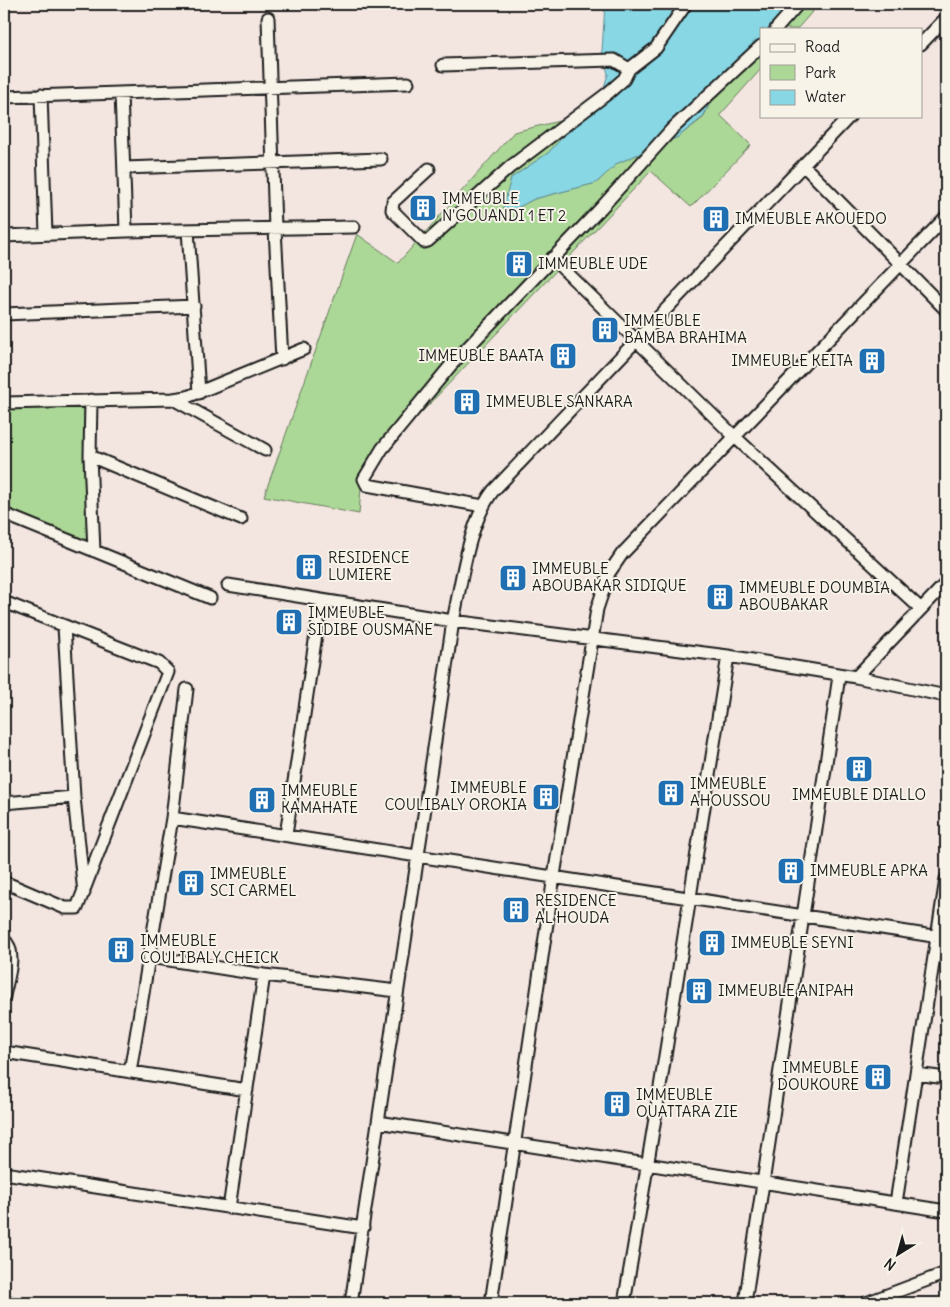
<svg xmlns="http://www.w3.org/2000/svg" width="950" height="1307" viewBox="0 0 950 1307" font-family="Delius,sans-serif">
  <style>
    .green { fill: #acd897; stroke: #647a5a }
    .water { fill: #88d7e5; stroke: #5d8c95 }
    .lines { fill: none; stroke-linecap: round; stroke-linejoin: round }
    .minor-casing { stroke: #1c1c1c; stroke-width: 15 }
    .minor { stroke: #f7f3e8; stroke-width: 11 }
    .labels { text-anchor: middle; stroke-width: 4; stroke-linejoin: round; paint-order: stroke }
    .poi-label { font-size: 15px; fill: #1c1c1c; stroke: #f7f3e8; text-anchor: start }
  </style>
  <rect width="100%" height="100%" fill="#f3e5e0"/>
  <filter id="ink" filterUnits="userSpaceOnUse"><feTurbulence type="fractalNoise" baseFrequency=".02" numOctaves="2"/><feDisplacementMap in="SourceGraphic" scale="10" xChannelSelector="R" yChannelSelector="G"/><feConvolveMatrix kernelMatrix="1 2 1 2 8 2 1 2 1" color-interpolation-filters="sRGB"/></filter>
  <g filter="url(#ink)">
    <path class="green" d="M 792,4 L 819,4 L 797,29 L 778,29 Z
      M 761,46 L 761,69 L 720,115 L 751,145 L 691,207 L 651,171 L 362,475 L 359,514 L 264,496 L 357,234 L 398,263 L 514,132 L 584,115 L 548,153 L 511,178 L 508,192 L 515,209 L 534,199 L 596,183 L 618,163 L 678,137 L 703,118 L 724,72 Z
      M 84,405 L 87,542 L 4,507 L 4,408 Z"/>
    <path class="water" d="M 605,4 L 792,4 L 778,29 L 761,29 L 761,46 L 724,72 L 703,117 L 678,137 L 618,163 L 596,183 L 534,199 L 515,209 L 503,209 L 511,178 L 548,153 L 602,94 L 608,74 L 602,51 Z"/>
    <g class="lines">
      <defs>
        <path id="minor" d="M 268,18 L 275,229 L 282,359
          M 776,29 L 798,4
          M 921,44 L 946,18
          M 629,69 L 656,48 L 686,4
          M 121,93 L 126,231
          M 41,95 L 46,234
          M 4,97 L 408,83
          M 803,165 L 946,310
          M 124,168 L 381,159
          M 429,169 L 393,202 L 392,210 L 424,242 L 428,241 L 510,167 L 608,93 L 624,79 L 629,69 L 614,60 L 443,65
          M 188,230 L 199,393
          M 4,236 L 126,231 L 354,227
          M 552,258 L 735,437 L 921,609
          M 4,314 L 194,306
          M 173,399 L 265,450
          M 91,400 L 90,456 L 94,551
          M 4,403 L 173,399 L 187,397 L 304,349
          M 90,456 L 241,519
          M 483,506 L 367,485 L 364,479 L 382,449 L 451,365 L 601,208 L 672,129 L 761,46
          M 4,514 L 210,598
          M 228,585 L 453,621 L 728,656 L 856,677 L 946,696
          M 4,602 L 159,663 L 168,672 L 77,908 L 65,908 L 4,882
          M 64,626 L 74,797 L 84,893
          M 856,677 L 946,583
          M 4,803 L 74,797
          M 172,818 L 946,938
          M 286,835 L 321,601
          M 4,940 C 18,951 7,980 4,996
          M 150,957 L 264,975 L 397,991
          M 4,1052 L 247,1090
          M 130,1072 L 172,818 L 187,689
          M 916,1074 L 946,1078
          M 378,1122 L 946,1211
          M 4,1173 L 363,1228
          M 896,1203 L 946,879
          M 229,1208 L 264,975
          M 4,1302 L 12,1303
          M 351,1303 L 453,621 C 462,580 468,524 493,491 L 850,116
          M 491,1303 L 554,876 L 597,609 L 609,573 L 622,554 L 946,217
          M 624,1303 C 662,1088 693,872 728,656
          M 745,1303 L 839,676
          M 866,1303 L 946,1273"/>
      </defs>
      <use href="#minor" class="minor-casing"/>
      <use href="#minor" class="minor"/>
    </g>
  </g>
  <defs>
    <symbol id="building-square" viewBox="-11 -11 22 22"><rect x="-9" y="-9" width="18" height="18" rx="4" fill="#1f6fb2" stroke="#f7f3e8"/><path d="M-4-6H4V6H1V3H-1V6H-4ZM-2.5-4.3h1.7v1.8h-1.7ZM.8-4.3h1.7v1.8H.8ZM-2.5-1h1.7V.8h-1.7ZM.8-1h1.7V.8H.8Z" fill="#fff"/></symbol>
  </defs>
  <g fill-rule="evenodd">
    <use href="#building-square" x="407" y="192" width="32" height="32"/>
    <use href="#building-square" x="700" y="203" width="32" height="32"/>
    <use href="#building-square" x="503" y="248" width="32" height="32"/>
    <use href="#building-square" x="589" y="314" width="32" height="32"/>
    <use href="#building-square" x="547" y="340" width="32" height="32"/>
    <use href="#building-square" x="856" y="345" width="32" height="32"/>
    <use href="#building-square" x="451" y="386" width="32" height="32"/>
    <use href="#building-square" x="293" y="551" width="32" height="32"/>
    <use href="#building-square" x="497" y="562" width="32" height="32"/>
    <use href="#building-square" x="704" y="581" width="32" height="32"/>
    <use href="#building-square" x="273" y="606" width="32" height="32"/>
    <use href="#building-square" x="843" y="753" width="32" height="32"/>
    <use href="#building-square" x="655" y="777" width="32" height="32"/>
    <use href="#building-square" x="530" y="781" width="32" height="32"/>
    <use href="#building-square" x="246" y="784" width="32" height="32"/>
    <use href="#building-square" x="775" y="855" width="32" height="32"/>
    <use href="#building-square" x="175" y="867" width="32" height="32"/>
    <use href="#building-square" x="500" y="894" width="32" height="32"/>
    <use href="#building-square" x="696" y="927" width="32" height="32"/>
    <use href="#building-square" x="105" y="934" width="32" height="32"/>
    <use href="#building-square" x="683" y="975" width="32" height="32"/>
    <use href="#building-square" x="862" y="1061" width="32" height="32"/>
    <use href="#building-square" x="601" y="1088" width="32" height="32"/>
  </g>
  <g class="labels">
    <g class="poi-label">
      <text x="442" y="204">IMMEUBLE<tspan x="442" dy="17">N'GOUANDI 1 ET 2</tspan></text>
      <text x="735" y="224">IMMEUBLE AKOUEDO</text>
      <text x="538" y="269">IMMEUBLE UDE</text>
      <text x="624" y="326">IMMEUBLE<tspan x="624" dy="17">BAMBA BRAHIMA</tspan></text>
      <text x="544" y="361" text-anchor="end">IMMEUBLE BAATA</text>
      <text x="853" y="366" text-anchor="end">IMMEUBLE KEITA</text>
      <text x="486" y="407">IMMEUBLE SANKARA</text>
      <text x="328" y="563">RESIDENCE<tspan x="328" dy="17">LUMIERE</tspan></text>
      <text x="532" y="574">IMMEUBLE<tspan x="532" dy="17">ABOUBAKAR SIDIQUE</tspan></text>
      <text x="739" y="593">IMMEUBLE DOUMBIA<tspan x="739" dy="17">ABOUBAKAR</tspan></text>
      <text x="308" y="618">IMMEUBLE<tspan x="308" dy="17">SIDIBE OUSMANE</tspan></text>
      <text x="690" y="789">IMMEUBLE<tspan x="690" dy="17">AHOUSSOU</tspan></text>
      <text x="527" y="793" text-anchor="end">IMMEUBLE<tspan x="527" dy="17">COULIBALY OROKIA</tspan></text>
      <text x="281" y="796">IMMEUBLE<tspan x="281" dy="17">KAMAHATE</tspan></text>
      <text x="859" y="800" text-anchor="middle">IMMEUBLE DIALLO</text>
      <text x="810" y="876">IMMEUBLE APKA</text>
      <text x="210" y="879">IMMEUBLE<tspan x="210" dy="17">SCI CARMEL</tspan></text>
      <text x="535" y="906">RESIDENCE<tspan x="535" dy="17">AL HOUDA</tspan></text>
      <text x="140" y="946">IMMEUBLE<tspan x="140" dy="17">COULIBALY CHEICK</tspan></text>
      <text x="731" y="948">IMMEUBLE SEYNI</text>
      <text x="718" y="996">IMMEUBLE ANIPAH</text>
      <text x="859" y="1073" text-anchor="end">IMMEUBLE<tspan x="859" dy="17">DOUKOURE</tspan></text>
      <text x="636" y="1100">IMMEUBLE<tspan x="636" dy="17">OUATTARA ZIE</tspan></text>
    </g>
  </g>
  <rect width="950" height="1307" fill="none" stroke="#f7f3e8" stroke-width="20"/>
  <rect x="10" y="10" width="930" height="1287" fill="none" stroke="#1c1c1c" stroke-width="2" filter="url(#ink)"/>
  <rect x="760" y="28" width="162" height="90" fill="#f7f3e8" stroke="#9f9d96"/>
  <rect x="770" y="44" width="25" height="8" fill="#f7f3e8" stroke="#9f9d96"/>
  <text x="805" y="52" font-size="15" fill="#1c1c1c">Road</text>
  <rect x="770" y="65" width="25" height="15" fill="#acd897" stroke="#9f9d96"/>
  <text x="805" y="78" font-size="15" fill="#1c1c1c">Park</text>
  <rect x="770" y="90" width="25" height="15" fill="#88d7e5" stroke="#9f9d96"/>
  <text x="805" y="102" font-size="15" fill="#1c1c1c">Water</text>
  <g transform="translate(898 1254) rotate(217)" stroke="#f7f3e8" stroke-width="4" paint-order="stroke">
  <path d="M0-4L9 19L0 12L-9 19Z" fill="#1c1c1c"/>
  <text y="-8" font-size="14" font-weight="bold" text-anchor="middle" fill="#1c1c1c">N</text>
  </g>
</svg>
